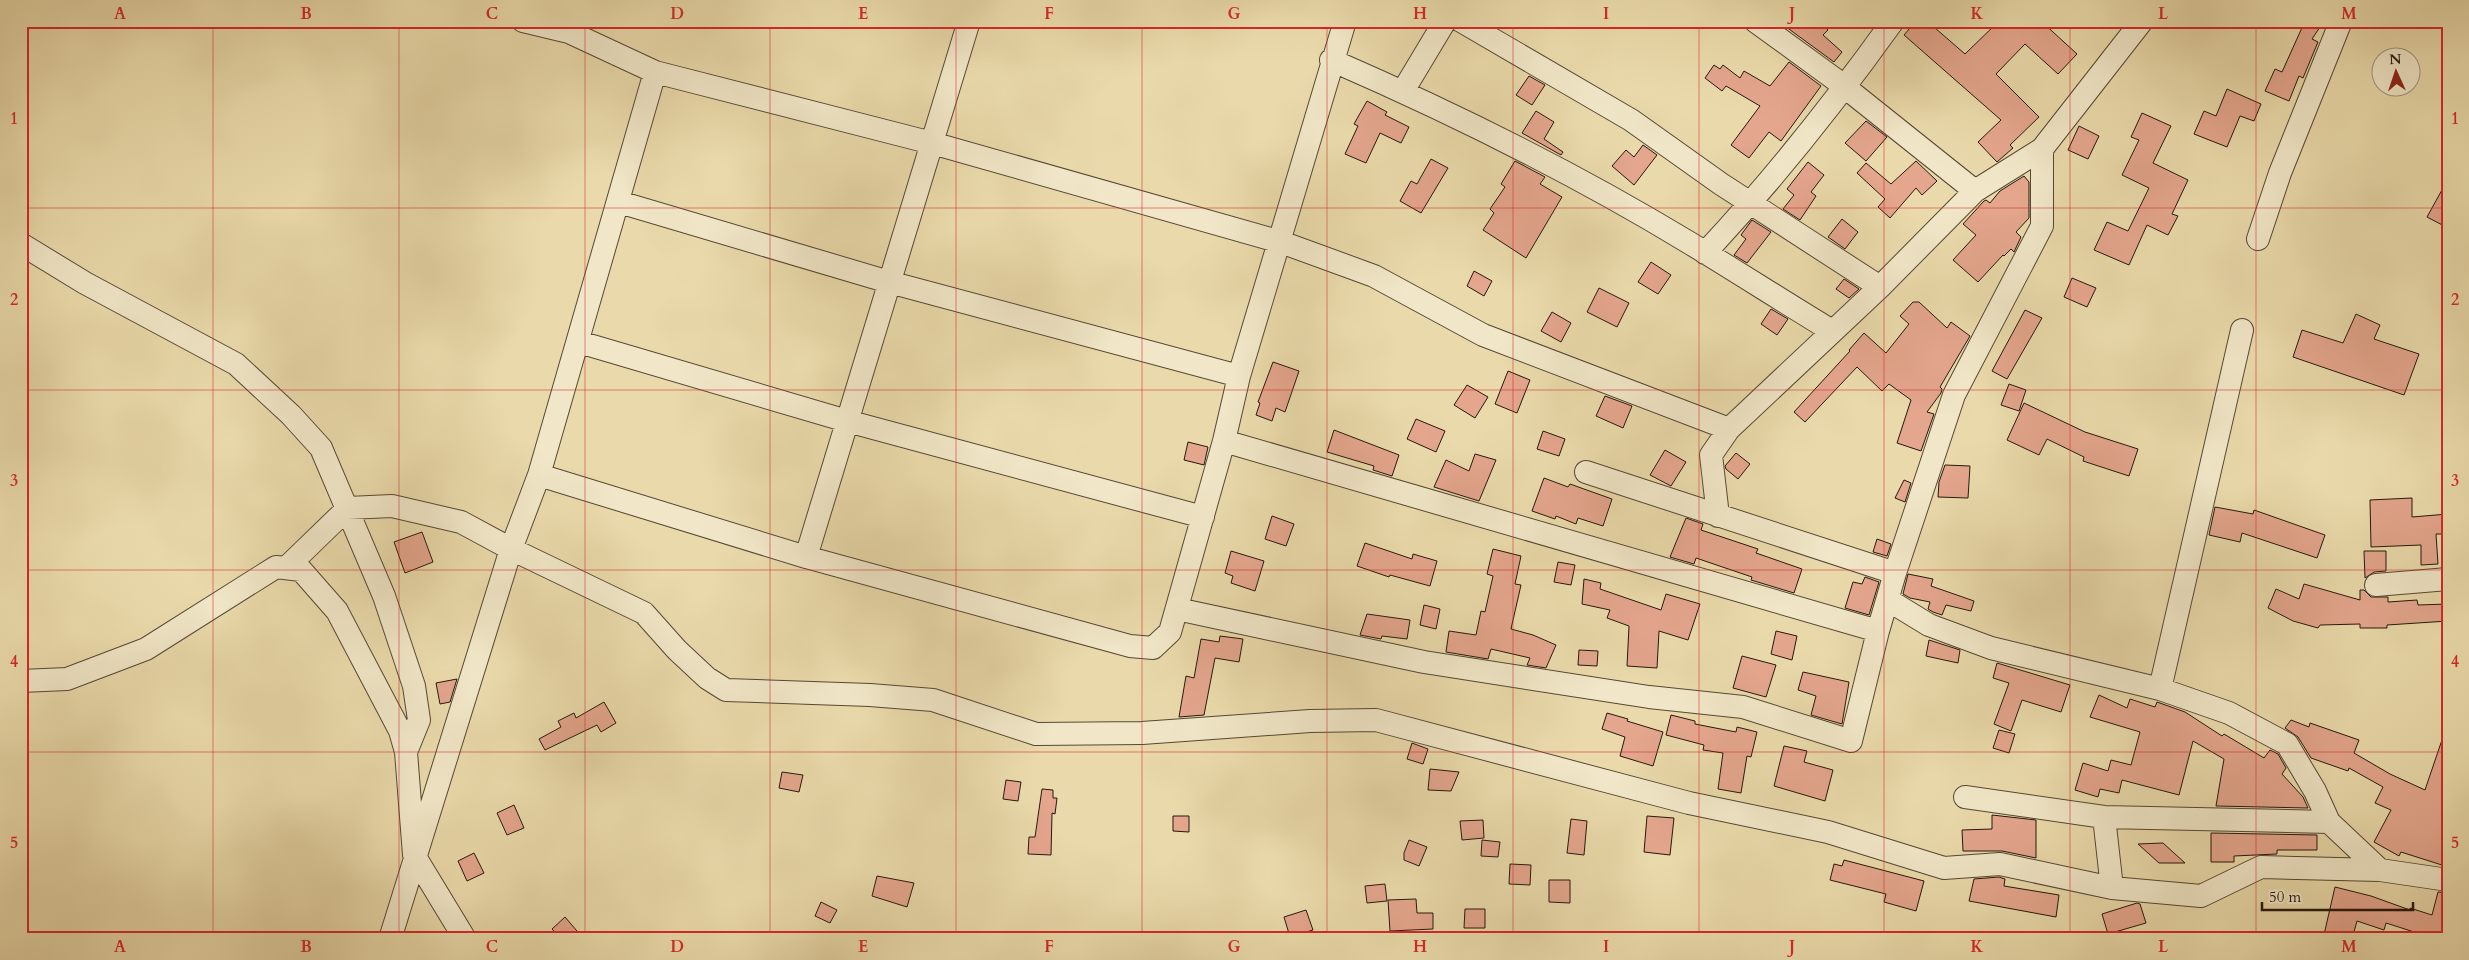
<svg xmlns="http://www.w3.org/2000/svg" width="2469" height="960" viewBox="0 0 2469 960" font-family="Cardo,serif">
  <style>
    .building { fill: #e4a68d; stroke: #25180c }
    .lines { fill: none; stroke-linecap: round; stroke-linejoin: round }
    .minor-casing { stroke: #564834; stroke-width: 24 }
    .minor { stroke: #f1e7c8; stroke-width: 22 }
    .grid { fill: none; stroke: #d62828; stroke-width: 1; stroke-opacity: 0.55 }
    .neatline { fill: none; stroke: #d62828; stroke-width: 2 }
    .grid-label { font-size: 16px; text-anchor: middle; font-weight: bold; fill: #d62828 }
  </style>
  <rect width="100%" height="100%" fill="#eadaab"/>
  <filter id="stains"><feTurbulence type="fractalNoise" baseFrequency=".004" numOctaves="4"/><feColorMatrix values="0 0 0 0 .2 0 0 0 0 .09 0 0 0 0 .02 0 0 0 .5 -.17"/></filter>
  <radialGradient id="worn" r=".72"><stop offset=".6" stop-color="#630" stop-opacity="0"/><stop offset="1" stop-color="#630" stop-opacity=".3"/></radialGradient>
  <path class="building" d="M 1778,21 L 1818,21 L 1828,30 L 1823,35 L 1842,52 L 1834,62 Z
    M 1916,21 L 1927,21 L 1965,54 L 1999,21 L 2041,21 L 2077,54 L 2058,74 L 2025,44 L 1996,74 L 2039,117 L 2010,145 L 2013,148 L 1997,162 L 1978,142 L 2001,120 L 1904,35 Z
    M 2305,21 L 2324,21 L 2312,39 L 2318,42 L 2303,78 L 2299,76 L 2289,101 L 2265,91 L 2275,69 L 2282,72 Z
    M 1789,62 L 1821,86 L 1781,141 L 1769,132 L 1749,158 L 1731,145 L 1760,106 L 1726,86 L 1722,91 L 1705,78 L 1714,65 L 1720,69 L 1723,65 L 1740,78 L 1744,71 L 1770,86 Z
    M 1529,76 L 1545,85 L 1532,105 L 1516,95 Z
    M 2227,89 L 2261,104 L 2254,121 L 2240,116 L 2227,147 L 2194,134 L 2204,111 L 2216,116 Z
    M 1367,101 L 1387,112 L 1385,115 L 1409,127 L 1401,143 L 1380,133 L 1366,163 L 1345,154 L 1358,126 L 1354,124 Z
    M 1536,111 L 1554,122 L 1544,139 L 1563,152 L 1561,155 L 1522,133 Z
    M 2142,113 L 2171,126 L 2153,163 L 2188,180 L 2172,214 L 2178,216 L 2168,235 L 2147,225 L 2129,265 L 2094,250 L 2107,222 L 2128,231 L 2149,188 L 2122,175 L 2139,140 L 2131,137 Z
    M 1866,121 L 1887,137 L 1866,161 L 1845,143 Z
    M 2079,126 L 2099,136 L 2088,159 L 2068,150 Z
    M 1643,145 L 1657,155 L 1634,185 L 1612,166 L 1626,150 L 1634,157 Z
    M 1431,159 L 1448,168 L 1421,213 L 1400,201 L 1411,181 L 1417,184 Z
    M 1515,161 L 1545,177 L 1540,184 L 1562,197 L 1526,258 L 1483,230 L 1494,213 L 1490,209 L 1505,187 L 1501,184 Z
    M 1916,161 L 1937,181 L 1922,195 L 1916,188 L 1890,218 L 1878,207 L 1885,199 L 1857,173 L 1866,163 L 1891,184 Z
    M 1808,162 L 1824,175 L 1811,192 L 1816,196 L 1800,220 L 1783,209 L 1794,195 L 1787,189 Z
    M 2024,176 L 2029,182 L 2029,218 L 2016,232 L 2021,237 L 2014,252 L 2011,249 L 2004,256 L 2003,255 L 1978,282 L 1953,260 L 1976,235 L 1963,224 L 1984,201 L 1986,200 L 1990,203 L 2000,191 Z
    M 2448,179 L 2448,228 L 2427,217 Z
    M 1842,219 L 1858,232 L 1845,249 L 1828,237 Z
    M 1752,220 L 1771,232 L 1747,263 L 1734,255 L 1746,239 L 1741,235 Z
    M 1651,262 L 1671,275 L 1658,294 L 1638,282 Z
    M 1474,271 L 1492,281 L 1484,296 L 1467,286 Z
    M 2072,278 L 2096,288 L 2087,307 L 2064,297 Z
    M 1844,279 L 1859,289 L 1849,298 L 1836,289 Z
    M 1599,288 L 1629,303 L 1617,327 L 1587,312 Z
    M 1913,302 L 1919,302 L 1947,328 L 1951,322 L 1970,336 L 1940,387 L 1942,389 L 1941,393 L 1927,412 L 1934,414 L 1921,451 L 1897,443 L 1911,400 L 1889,384 L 1882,391 L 1857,367 L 1805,422 L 1794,412 L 1850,351 L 1849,350 L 1864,333 L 1886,353 L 1909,324 L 1900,316 Z
    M 1771,309 L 1788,319 L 1777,335 L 1761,324 Z
    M 2025,310 L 2042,318 L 2007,379 L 1992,371 Z
    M 1552,312 L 1571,323 L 1561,342 L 1541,331 Z
    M 2356,314 L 2380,325 L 2374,339 L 2419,354 L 2404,395 L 2293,357 L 2302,330 L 2343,343 Z
    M 1273,362 L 1299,371 L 1285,412 L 1276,408 L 1272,421 L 1256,415 L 1260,403 L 1258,402 Z
    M 1508,371 L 1530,380 L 1517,413 L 1495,404 Z
    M 2009,384 L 2026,390 L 2019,411 L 2001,405 Z
    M 1467,385 L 1488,397 L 1475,418 L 1454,405 Z
    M 1605,396 L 1632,406 L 1623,428 L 1596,416 Z
    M 2024,403 L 2085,432 L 2138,449 L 2129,476 L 2083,461 L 2084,457 L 2047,439 L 2039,455 L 2007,440 Z
    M 1416,419 L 1445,431 L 1436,452 L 1407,439 Z
    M 1334,430 L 1399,455 L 1392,476 L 1373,470 L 1374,466 L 1327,452 Z
    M 1543,431 L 1565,439 L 1559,456 L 1537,449 Z
    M 1188,442 L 1208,447 L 1204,465 L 1184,460 Z
    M 1665,450 L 1686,462 L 1671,486 L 1650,475 Z
    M 1736,453 L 1750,464 L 1738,479 L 1726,469 L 1725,466 Z
    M 1475,454 L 1496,460 L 1479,501 L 1434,487 L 1446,460 L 1469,471 Z
    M 1945,465 L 1970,466 L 1968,498 L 1938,497 L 1939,482 Z
    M 1544,478 L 1568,487 L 1570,484 L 1612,499 L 1603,526 L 1578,518 L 1576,524 L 1556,516 L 1555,519 L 1532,511 Z
    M 1904,480 L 1911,483 L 1905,502 L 1895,498 Z
    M 2412,498 L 2412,517 L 2448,514 L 2448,534 L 2436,534 L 2438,564 L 2421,565 L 2421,545 L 2371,547 L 2370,500 Z
    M 2215,507 L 2253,514 L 2254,510 L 2325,535 L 2317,558 L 2242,533 L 2240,542 L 2209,535 Z
    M 1272,516 L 1294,524 L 1286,546 L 1265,539 Z
    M 1686,518 L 1703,524 L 1701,530 L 1758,549 L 1756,553 L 1802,569 L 1794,593 L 1751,580 L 1752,577 L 1696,558 L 1694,564 L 1670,557 Z
    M 422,532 L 433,562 L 405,573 L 394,542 Z
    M 1877,539 L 1891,544 L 1887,556 L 1873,552 Z
    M 1365,543 L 1412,559 L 1413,554 L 1437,561 L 1430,586 L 1390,575 L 1389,577 L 1357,566 Z
    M 1493,549 L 1521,556 L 1515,584 L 1521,585 L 1511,629 L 1533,635 L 1556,645 L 1546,668 L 1527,665 L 1530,658 L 1491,649 L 1488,659 L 1446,652 L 1449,631 L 1476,635 L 1481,611 L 1485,612 L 1493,576 L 1487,574 Z
    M 1231,551 L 1264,561 L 1255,591 L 1231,583 L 1233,576 L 1225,573 Z
    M 2364,551 L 2386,551 L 2386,571 L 2374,572 L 2365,578 Z
    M 1558,562 L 1575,565 L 1571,585 L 1554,582 Z
    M 1908,574 L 1933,579 L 1931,586 L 1974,601 L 1971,611 L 1946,605 L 1942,615 L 1933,612 L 1928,609 L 1930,602 L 1910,598 L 1903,594 Z
    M 1865,577 L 1879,582 L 1869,615 L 1845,608 L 1853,582 L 1862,584 Z
    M 1584,579 L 1601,583 L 1600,589 L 1661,610 L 1666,594 L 1700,604 L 1688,640 L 1659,631 L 1657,668 L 1627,666 L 1629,626 L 1607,618 L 1610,610 L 1582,604 Z
    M 2304,584 L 2360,600 L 2360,590 L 2364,590 L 2371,597 L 2388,597 L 2388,602 L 2417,600 L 2418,605 L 2448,604 L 2448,621 L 2387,625 L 2387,628 L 2360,628 L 2360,624 L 2320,625 L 2318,628 L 2293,621 L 2268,608 L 2276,589 L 2299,599 Z
    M 1424,605 L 1440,609 L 1436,629 L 1420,625 Z
    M 1367,614 L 1410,620 L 1407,639 L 1382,636 L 1381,639 L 1360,635 Z
    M 1776,631 L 1797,636 L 1792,660 L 1771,654 Z
    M 1220,636 L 1243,639 L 1239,662 L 1215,658 L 1204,715 L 1179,717 L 1186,676 L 1194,678 L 1201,639 L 1219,642 Z
    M 1929,640 L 1960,650 L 1958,663 L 1926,656 Z
    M 1579,650 L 1598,651 L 1597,666 L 1578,665 Z
    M 1742,656 L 1776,665 L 1766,697 L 1733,688 Z
    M 1997,663 L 2070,685 L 2061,712 L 2022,700 L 2011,731 L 1994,724 L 2009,683 L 1993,678 Z
    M 1803,672 L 1849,682 L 1842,724 L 1811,715 L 1816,696 L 1798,690 Z
    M 457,679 L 450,702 L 440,704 L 436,683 Z
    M 2099,695 L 2127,708 L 2130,699 L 2155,707 L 2157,702 L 2185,712 L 2222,736 L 2224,734 L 2264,758 L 2270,750 L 2278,754 L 2286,768 L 2282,774 L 2303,797 L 2308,808 L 2216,806 L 2224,759 L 2193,741 L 2179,795 L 2122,780 L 2119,793 L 2100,789 L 2098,797 L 2075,790 L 2083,763 L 2108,771 L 2111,760 L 2131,765 L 2140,732 L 2090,717 Z
    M 604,702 L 616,723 L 601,732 L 597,725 L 545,750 L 539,739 L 561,727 L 558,721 L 574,713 L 576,718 Z
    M 1607,713 L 1628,719 L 1627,721 L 1663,732 L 1653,766 L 1620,756 L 1625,737 L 1602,729 Z
    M 1671,715 L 1695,721 L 1695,724 L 1736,732 L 1737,727 L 1757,732 L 1751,757 L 1747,756 L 1741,793 L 1718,789 L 1723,753 L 1703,750 L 1704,745 L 1666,735 Z
    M 2291,720 L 2309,727 L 2310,723 L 2359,740 L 2354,753 L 2390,774 L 2425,790 L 2445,731 L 2448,732 L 2448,857 L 2445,866 L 2401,852 L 2399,856 L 2374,842 L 2391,810 L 2375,803 L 2383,787 L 2349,768 L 2348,771 L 2311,758 L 2298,737 L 2285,728 Z
    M 1999,730 L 2015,734 L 2009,753 L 1993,748 Z
    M 1412,743 L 1428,749 L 1423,764 L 1407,759 Z
    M 1784,746 L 1807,751 L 1804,762 L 1833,770 L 1825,801 L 1774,786 Z
    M 1430,769 L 1459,772 L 1451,791 L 1428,790 Z
    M 782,772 L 803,775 L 799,792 L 779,788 Z
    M 1006,780 L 1021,782 L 1018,801 L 1003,799 Z
    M 1042,789 L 1053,790 L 1053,798 L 1057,798 L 1055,814 L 1052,813 L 1051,855 L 1028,854 L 1029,837 L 1035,837 Z
    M 514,805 L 524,828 L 507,835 L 497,813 Z
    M 1992,815 L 2036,820 L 2036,858 L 2002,851 L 1963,851 L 1962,830 L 1992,829 Z
    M 1173,816 L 1189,816 L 1189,832 L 1173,831 Z
    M 1647,816 L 1674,818 L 1670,855 L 1644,852 Z
    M 1571,819 L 1587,821 L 1584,855 L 1567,853 Z
    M 1483,820 L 1484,838 L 1462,840 L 1460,821 Z
    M 2211,833 L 2317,835 L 2317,850 L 2277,850 L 2277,854 L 2234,856 L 2234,862 L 2211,862 Z
    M 1409,840 L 1427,847 L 1419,866 L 1404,860 L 1404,853 Z
    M 1482,840 L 1500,842 L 1498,857 L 1481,856 Z
    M 2163,843 L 2185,863 L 2159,863 L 2138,844 Z
    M 474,853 L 484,873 L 467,881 L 458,861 Z
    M 1844,860 L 1924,881 L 1916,911 L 1884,902 L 1886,894 L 1830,880 L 1834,864 L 1842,866 Z
    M 1510,864 L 1531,865 L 1530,885 L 1509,884 Z
    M 877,876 L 914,883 L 907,907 L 872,896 Z
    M 1999,877 L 2005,879 L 2004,886 L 2059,895 L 2056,917 L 1969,901 L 1974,879 Z
    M 1549,880 L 1570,880 L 1570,903 L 1549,902 Z
    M 1385,884 L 1387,901 L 1367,903 L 1365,886 Z
    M 2335,887 L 2371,896 L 2410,910 L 2410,908 L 2432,915 L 2438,892 L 2448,893 L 2448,939 L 2436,939 L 2386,923 L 2384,930 L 2357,921 L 2352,939 L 2323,939 Z
    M 1416,899 L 1417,913 L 1433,913 L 1433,929 L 1390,931 L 1388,900 Z
    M 821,902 L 837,910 L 830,923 L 815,916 Z
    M 2137,903 L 2140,904 L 2146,923 L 2108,934 L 2102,914 Z
    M 1465,909 L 1485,909 L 1485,928 L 1464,928 Z
    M 1306,910 L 1313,930 L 1290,937 L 1284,917 Z
    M 565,917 L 577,931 L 568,939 L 561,939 L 552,929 Z"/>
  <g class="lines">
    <defs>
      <path id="minor" d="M 523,21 L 569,32 L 655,72 L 932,143 L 1281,242 L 1374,276 L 1483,335 L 1729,429 L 1880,287 L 1975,191 L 2042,149 L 2142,21
        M 1461,21 L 1631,120 L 1721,184 L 1880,287
        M 1755,21 L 1836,80 L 1975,191
        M 1331,60 C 1453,113 1574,173 1688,242 C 1736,271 1784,302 1832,331
        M 1403,91 L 1445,21
        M 619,202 L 889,282 L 1239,376
        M 2258,239 L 2280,173 L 2341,21
        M 21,244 L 85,283 L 236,364 L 291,415 L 321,448 L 384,596 L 414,686 L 419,720 L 406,752
        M 1705,253 C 1773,180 1835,102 1893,21
        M 579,342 L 847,421 L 1203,517
        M 1224,441 L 1878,631 L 1895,573 L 1954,395 L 2042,226 L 2042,149
        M 1586,472 L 1895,573
        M 539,475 L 806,557 L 1130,646 L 1153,648 L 1170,632 L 1224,441 L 1239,376 L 1345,21
        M 1718,516 L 1711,455 L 1729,429
        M 806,557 L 969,21
        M 286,568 L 348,508 L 392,506 L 461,522 L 511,549 L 644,613 L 677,650 L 707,678 L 726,690 L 870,695 L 933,700 L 1036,734 L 1142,733 L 1310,721 L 1376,720 L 1689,803 L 1828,832 L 1944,868 L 2000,864 L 2112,888 L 2104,817
        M 2376,585 L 2448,579
        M 1888,600 L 1929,625 L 1991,648 L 2160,689 L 2229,713 L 2287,744 L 2315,791 L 2329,822 L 2380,870
        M 1177,609 L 1424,662 L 1649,697 L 1743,707 L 1851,741 L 1878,631
        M 21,681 L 67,679 L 146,649 L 276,567 L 301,570 L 337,611 L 400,731 L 406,752 L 414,855 L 465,939
        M 2160,689 L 2242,330
        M 1965,797 L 2104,817 L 2329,822
        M 2112,888 L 2201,896 L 2261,867 L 2380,870 L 2448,880
        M 390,939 L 511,549 L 539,475 L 655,72"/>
    </defs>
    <use href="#minor" class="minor-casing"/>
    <use href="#minor" class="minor"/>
  </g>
  <path class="grid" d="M 213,21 L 213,939M 399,21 L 399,939M 585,21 L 585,939M 770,21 L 770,939M 956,21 L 956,939M 1142,21 L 1142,939M 1327,21 L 1327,939M 1513,21 L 1513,939M 1699,21 L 1699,939M 1884,21 L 1884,939M 2070,21 L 2070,939M 2256,21 L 2256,939M 21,208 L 2448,208M 21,390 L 2448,390M 21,570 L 2448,570M 21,752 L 2448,752"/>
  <rect width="2469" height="960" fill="none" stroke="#eadaab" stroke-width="55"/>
  <g transform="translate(2396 72) rotate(357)"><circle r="24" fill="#f1e7c8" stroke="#9f947d"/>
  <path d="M0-4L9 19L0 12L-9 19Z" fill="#8f2418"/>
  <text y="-8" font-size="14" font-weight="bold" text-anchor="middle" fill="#25180c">N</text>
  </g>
  <path d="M2262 902v8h151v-8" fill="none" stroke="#25180c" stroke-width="2.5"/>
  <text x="2269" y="902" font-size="15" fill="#25180c" stroke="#f1e7c8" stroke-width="4" paint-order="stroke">50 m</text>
  <rect x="28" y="28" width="2414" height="904" class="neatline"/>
  <g class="grid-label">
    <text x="120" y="19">A</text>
    <text x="306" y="19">B</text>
    <text x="492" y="19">C</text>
    <text x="677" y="19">D</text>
    <text x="863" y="19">E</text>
    <text x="1049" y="19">F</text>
    <text x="1234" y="19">G</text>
    <text x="1420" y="19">H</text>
    <text x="1606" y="19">I</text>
    <text x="1792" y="19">J</text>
    <text x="1977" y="19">K</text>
    <text x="2163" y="19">L</text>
    <text x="2349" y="19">M</text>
    <text x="14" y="124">1</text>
    <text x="2455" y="124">1</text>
    <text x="14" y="305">2</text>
    <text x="2455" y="305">2</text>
    <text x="14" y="486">3</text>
    <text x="2455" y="486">3</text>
    <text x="14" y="667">4</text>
    <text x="2455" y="667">4</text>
    <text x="14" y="848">5</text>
    <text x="2455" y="848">5</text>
    <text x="120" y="952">A</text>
    <text x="306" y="952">B</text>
    <text x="492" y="952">C</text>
    <text x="677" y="952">D</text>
    <text x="863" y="952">E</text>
    <text x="1049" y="952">F</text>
    <text x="1234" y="952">G</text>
    <text x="1420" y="952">H</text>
    <text x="1606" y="952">I</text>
    <text x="1792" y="952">J</text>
    <text x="1977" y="952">K</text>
    <text x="2163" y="952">L</text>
    <text x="2349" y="952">M</text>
  </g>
  <rect width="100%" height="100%" filter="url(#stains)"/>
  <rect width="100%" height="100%" fill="url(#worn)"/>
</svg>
